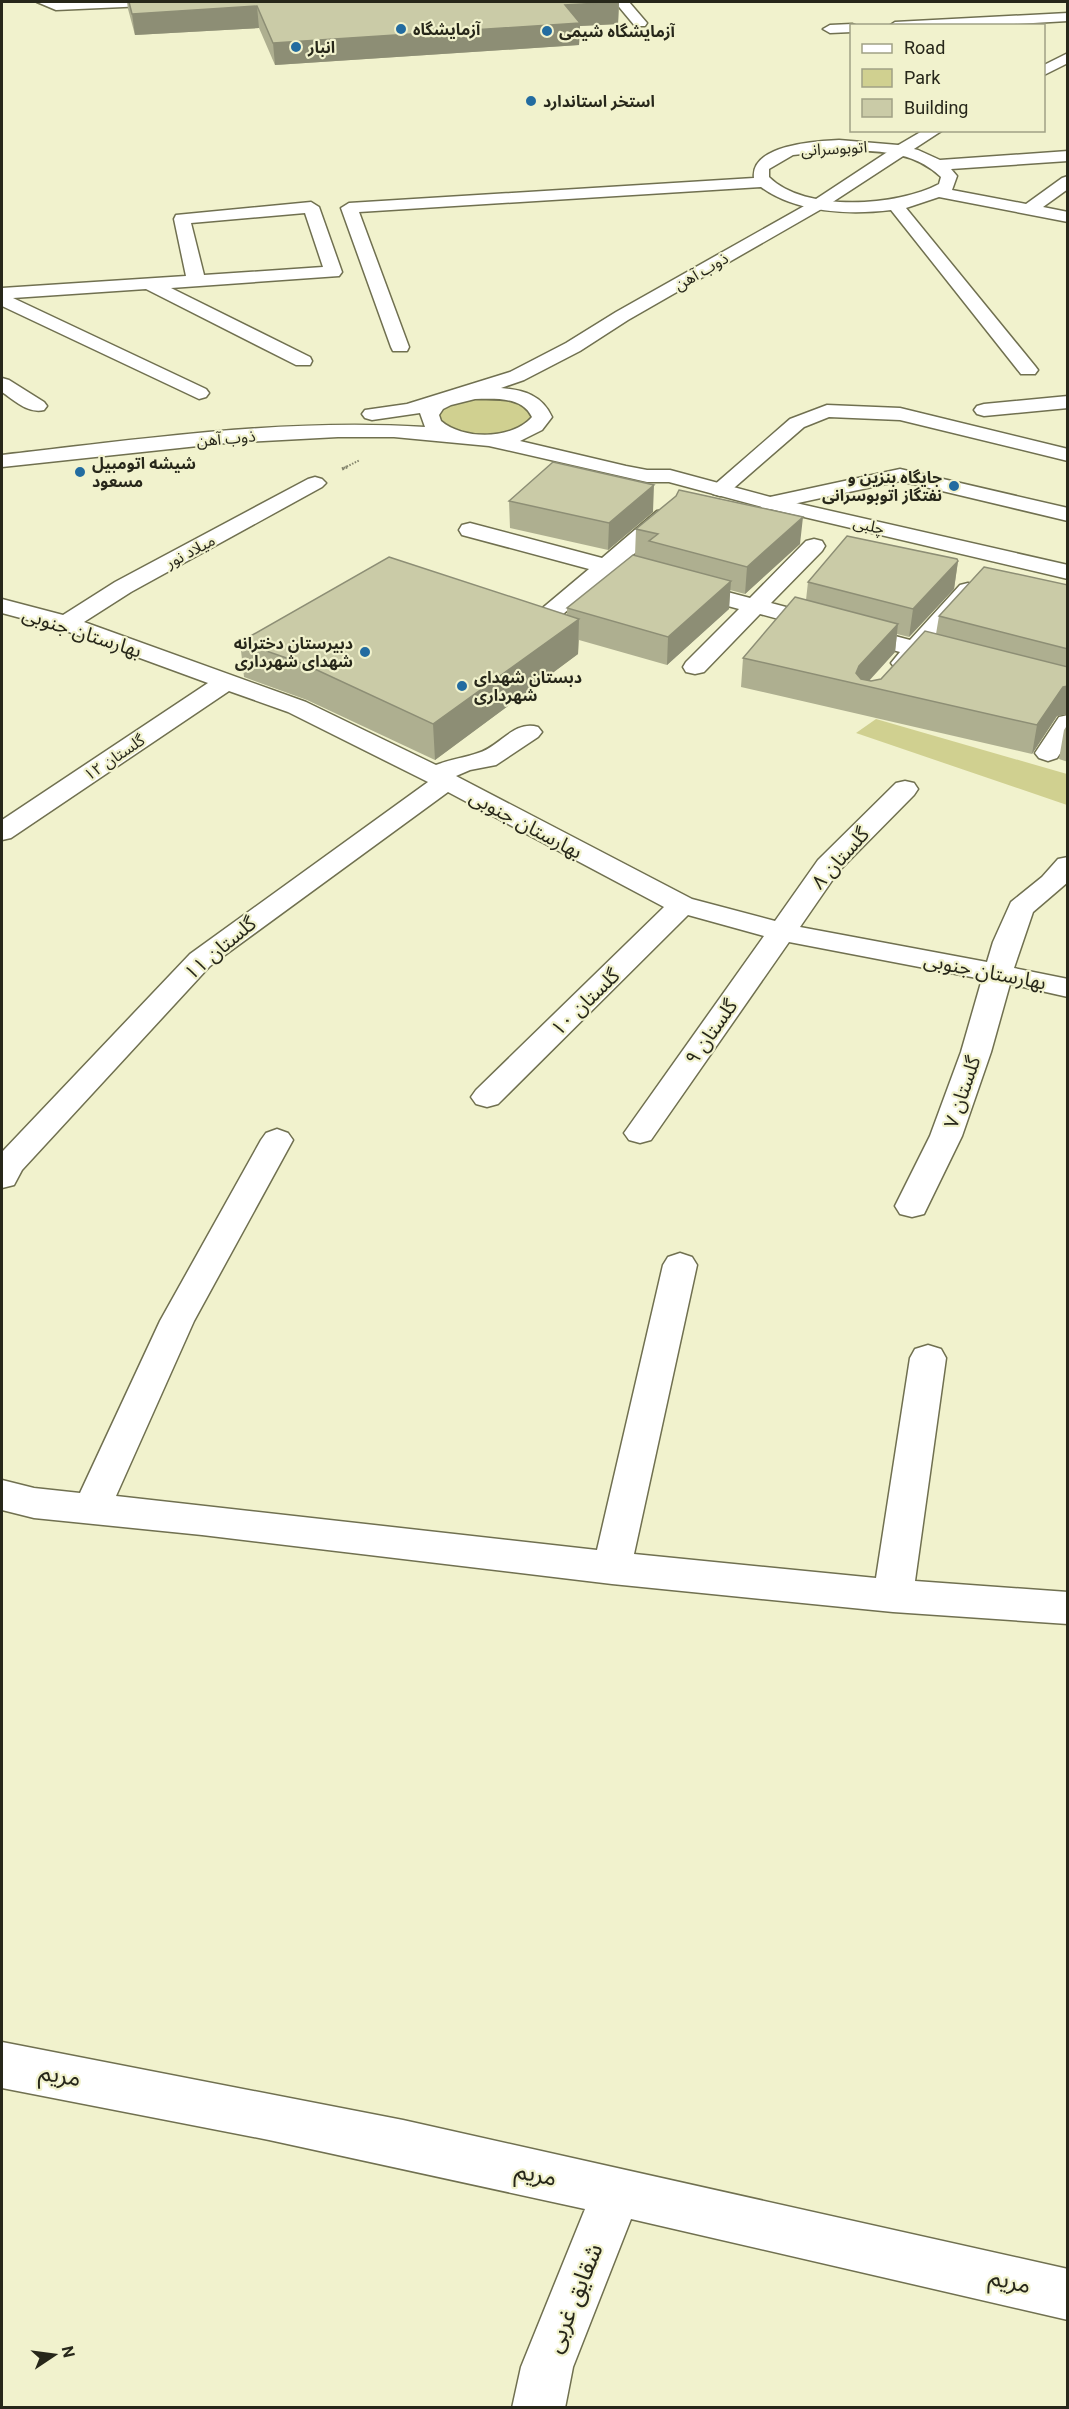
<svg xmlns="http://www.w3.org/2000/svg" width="1069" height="2409" viewBox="0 0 1069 2409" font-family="Roboto,'Noto Sans Arabic',sans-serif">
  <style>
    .green { fill: #d0d090 }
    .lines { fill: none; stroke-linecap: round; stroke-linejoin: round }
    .minor-casing { stroke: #707050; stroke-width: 3 }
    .major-casing { stroke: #707050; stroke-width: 3 }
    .path-far1 { stroke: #83846c; stroke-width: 2; stroke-dasharray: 1.5 1.5; stroke-linecap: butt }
    .path { stroke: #83846c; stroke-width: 3; stroke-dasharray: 2 2; stroke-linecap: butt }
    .minor { fill: #fff; fill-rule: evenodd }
    .major { fill: #fff; fill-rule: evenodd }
    .wall { fill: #aeaf90 }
    .shaded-wall { fill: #8d8e75 }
    .building { fill: #cacba7; stroke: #8d8e75; stroke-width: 1.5 }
    .poi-dot { fill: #236ca0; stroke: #f1f2cd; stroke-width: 2 }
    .labels { text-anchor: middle; stroke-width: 4.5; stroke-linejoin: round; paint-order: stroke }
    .far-poi-label { font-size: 16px; font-weight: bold; fill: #27271a; stroke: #f1f2cd; text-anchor: start }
    .far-street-label { font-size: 16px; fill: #27271a; stroke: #f1f2cd }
    .street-label { font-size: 20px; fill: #27271a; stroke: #f1f2cd }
    .near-street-label { font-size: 24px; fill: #27271a; stroke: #f1f2cd }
  </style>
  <rect width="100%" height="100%" fill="#f1f2cd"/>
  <path class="green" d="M 473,396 L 518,400 L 534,418 C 506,443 472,438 439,423 L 438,410 Z
    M 876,719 L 1067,774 L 1067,805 L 856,733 Z"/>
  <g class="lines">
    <defs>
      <path id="minor" d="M 37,2 L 153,2 L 146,6 L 56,10 Z
        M 615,2 L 629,2 L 647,23 L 645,26 L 635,26 Z
        M 1068,13 L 1068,21 L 981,26 L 889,26 L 895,22 Z
        M 852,24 L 857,26 L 852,26 L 852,32 L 830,33 L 823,29 L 830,25 Z
        M 839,140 L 898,145 L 918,150 L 940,160 L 1068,151 L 1068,161 L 951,169 L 957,176 L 952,190 L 1026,204 L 1062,178 L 1068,176 L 1068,189 L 1043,207 L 1068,212 L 1068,222 L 939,197 L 906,208 L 1035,366 L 1038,370 L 1035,374 L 1021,374 L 891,210 C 850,215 796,213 761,187 L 359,212 L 409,347 L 407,351 L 393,351 L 391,347 L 341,208 L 349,203 L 754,178 C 750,145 816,141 839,140 ZM 839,150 C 876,151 913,150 941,177 L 939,184 C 898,206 805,213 769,177 L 769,169 L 793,155 Z
        M 311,202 L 319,207 L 342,272 L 339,276 L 171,288 L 310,357 L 312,361 L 310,365 L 296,365 L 146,289 L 13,298 L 206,389 L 209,393 L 206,397 L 199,399 L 2,306 L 2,288 L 186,276 L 174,219 L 176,215 ZM 305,213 L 323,267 L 204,275 L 191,223 Z
        M 2,378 L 9,380 L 44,402 L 47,406 L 44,410 C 28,414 14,400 2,392 Z
        M 1068,396 L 1068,408 L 984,416 L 977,414 L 974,410 L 977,406 L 984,404 Z
        M 827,405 L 900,408 L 1068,449 L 1068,461 L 900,420 L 829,417 L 804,427 L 727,494 L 720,496 L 713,494 L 709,490 L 713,486 L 790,419 Z
        M 900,469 L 1068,508 L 1068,521 L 900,481 L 770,509 L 762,508 L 759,503 L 762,498 L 770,497 Z
        M 315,477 L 322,479 L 326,483 L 322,487 L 131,592 L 84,622 L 306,702 L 436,765 C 451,759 464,758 478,753 C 500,747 513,720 538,727 L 542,732 L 538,737 L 496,765 L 470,770 L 456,776 L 692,899 L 775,921 L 818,860 L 896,783 L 905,781 L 914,783 L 918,789 L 914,795 L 838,872 L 800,927 L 987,962 L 993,942 L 1011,902 L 1042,877 L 1058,859 L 1068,857 L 1068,882 L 1033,912 L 1014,968 L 1068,979 L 1068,997 L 1010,984 L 991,1052 L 962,1136 L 924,1214 L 912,1217 L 900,1214 L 895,1206 L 930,1136 L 961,1052 L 982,979 L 789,942 L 651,1140 L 640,1143 L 629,1140 L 624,1133 L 764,936 L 688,915 L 498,1104 L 487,1107 L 476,1104 L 471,1097 L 476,1090 L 664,907 L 448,792 L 210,966 L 22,1170 L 14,1185 L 2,1188 L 2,1152 L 190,954 L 428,782 L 288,712 L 229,691 L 11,838 L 2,840 L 2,820 L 208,683 L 58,628 L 2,613 L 2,599 L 63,615 L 115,582 L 308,479 Z
        M 665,510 L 673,511 L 676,516 L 673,521 L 622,564 L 750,598 L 806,541 L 814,539 L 822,541 L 825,546 L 822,551 L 771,603 L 910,640 L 960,585 L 968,583 L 976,585 L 979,590 L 976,595 L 931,646 L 961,654 L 965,659 L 961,664 L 953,666 L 921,658 C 912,667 908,671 895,668 L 891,663 L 900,652 L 760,614 L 704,672 L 695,674 L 686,672 L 683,667 L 686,662 L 739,609 L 610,574 L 549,626 L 541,628 L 533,626 L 529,621 L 533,616 L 589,569 L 462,535 L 459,530 L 462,525 L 470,523 L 602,558 L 657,511 Z
        M 1068,715 C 1068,735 1069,742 1057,758 L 1048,761 L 1039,758 L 1035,753 L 1059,717 Z
        M 277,1129 L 288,1133 L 293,1140 L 194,1321 L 116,1496 L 597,1550 L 663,1265 L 668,1257 L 680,1253 L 692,1257 L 697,1265 L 634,1554 L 876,1578 L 910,1358 L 915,1349 L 928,1345 L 941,1349 L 946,1358 L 915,1581 L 1068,1592 L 1068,1624 L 893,1612 L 612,1584 L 202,1535 L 34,1518 L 2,1510 L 2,1480 L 34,1488 L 80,1493 L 160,1321 L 261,1140 L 266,1133 Z
        M 2,2042 L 403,2120 L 1068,2269 L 1068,2320 L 631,2219 L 573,2367 L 565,2408 L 512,2408 L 521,2367 L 585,2209 L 269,2140 L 2,2088 Z"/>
      <path id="major" d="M 1068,53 L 1068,63 L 1044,75 L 1044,65 Z
        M 924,130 L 943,130 L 825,207 L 628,320 L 580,351 L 524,380 L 501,388 C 524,390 542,395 552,417 L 542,430 L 520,441 L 626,466 L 647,470 L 670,470 L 774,498 L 1068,565 L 1068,579 L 770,509 L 669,482 L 647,482 L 489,446 L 394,437 L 338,437 L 226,443 L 2,467 L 2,455 C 142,439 283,418 425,427 L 420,413 L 372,420 L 365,418 L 362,414 L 365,410 L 407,404 L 510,372 L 566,343 L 616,312 L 813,201 L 895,147 ZM 475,399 C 494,399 522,396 532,417 C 512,440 463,440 441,421 L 439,415 L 443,409 L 451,405 Z"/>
    </defs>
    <use href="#minor" class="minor-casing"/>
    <use href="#major" class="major-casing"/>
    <path class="path-far1" d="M 344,468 L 360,460"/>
    <path class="path" d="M 342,469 L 347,467"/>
    <use href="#minor" class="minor"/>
    <use href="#major" class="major"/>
  </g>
  <path class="wall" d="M 127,2 L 619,2 L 618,24 L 580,26 L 579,45 L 275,65 L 259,28 L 135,35 L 128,9 Z
    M 509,501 L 653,512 L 608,550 L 510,528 Z
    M 636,529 L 800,544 L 745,594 L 730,590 L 729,609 L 667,665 L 579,640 L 578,654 L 435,760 L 307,700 L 244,677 L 240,642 L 567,615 L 567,608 L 635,555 Z
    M 958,561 L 954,589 L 909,637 L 897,634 L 895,652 L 869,681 L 871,681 L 881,679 L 936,634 L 939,616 L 1068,585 L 1068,714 L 1057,716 L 1032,754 L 741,687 L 743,658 L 806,600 L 808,582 Z
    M 1068,724 L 1068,762 L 1059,759 L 1064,730 Z"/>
  <path class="shaded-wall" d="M 619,2 L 618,24 L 580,26 L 579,45 L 275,65 L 273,43 L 565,5 Z
    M 257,6 L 259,28 L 135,35 L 132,14 Z
    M 654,485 L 653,512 L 608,550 L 609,523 Z
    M 803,517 L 800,544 L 745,594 L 747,567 Z
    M 958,561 L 954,589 L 909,637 L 913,609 Z
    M 731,581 L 729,609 L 667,665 L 668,637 Z
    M 579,619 L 578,654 L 435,760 L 433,724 Z
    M 898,624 L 895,652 L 864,686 L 856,673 L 859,666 Z
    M 1068,686 L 1068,714 L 1057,716 L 1032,754 L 1037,725 L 1063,687 Z"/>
  <path class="building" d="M 129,2 L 619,2 L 565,5 L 580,23 L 273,43 L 257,6 L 132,14 Z
    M 553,462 L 654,485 L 609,523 L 509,501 Z
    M 679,490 L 803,517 L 747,567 L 649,541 L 658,534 L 636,529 L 676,496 Z
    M 847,536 L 957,559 L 958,561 L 913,609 L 808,582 Z
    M 633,555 L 731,581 L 668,637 L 567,608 Z
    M 389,557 L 579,619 L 433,724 L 304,664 L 240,642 Z
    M 984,567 L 1068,585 L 1068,649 L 939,616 Z
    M 795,597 L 898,624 L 859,666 L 856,673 L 861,679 L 871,681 L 881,679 L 925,631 L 1068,667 L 1068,686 L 1063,687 L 1037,725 L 743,658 Z"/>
  <g class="poi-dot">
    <circle cx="401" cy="29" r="6"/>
    <circle cx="547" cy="31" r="6"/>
    <circle cx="296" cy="47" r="6"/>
    <circle cx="531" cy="101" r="6"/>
    <circle cx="80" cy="472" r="6"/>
    <circle cx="954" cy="486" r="6"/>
    <circle cx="365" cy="652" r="6"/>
    <circle cx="462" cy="686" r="6"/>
  </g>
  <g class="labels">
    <g class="far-poi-label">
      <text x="413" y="35">آزمایشگاه</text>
      <text x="559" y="37">آزمایشگاه شیمی</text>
      <text x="308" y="53">انبار</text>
      <text x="543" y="107">استخر استاندارد</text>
      <text x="92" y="469">شیشه اتومبیل<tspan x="92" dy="18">مسعود</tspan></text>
      <text x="942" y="483" text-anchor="end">جایگاه بنزین و<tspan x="942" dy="18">نفتگاز اتوبوسرانی</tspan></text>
      <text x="353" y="649" text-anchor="end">دبیرستان دخترانه<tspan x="353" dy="18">شهدای شهرداری</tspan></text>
      <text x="474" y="683">دبستان شهدای<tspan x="474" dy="18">شهرداری</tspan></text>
    </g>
    <g class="far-street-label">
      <text transform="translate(834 148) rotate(-3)" y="6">اتوبوسرانی</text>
      <text transform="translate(701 271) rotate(-30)" y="6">ذوب آهن</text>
      <text transform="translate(226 438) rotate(-5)" y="6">ذوب آهن</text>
      <text transform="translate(869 525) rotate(13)" y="6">چلبی</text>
      <text transform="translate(190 551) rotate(-28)" y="6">میلاد نور</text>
      <text transform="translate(114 757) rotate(-34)" y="6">گلستان ۱۲</text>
    </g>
    <g class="street-label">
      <text transform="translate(82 632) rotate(18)" y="7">بهارستان جنوبی</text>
      <text transform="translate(526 824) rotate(28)" y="7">بهارستان جنوبی</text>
      <text transform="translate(840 858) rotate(-48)" y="7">گلستان ۸</text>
      <text transform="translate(220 948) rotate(-40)" y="7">گلستان ۱۱</text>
      <text transform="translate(985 971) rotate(11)" y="7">بهارستان جنوبی</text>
      <text transform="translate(585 1002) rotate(-44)" y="7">گلستان ۱۰</text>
      <text transform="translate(711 1032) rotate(-55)" y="7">گلستان ۹</text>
      <text transform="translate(962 1092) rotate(-71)" y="7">گلستان ۷</text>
    </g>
    <g class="near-street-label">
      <text transform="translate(60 2075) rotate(10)" y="8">مریم</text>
      <text transform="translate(536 2174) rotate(12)" y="8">مریم</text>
      <text transform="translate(1010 2281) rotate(13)" y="8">مریم</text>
      <text transform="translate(574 2298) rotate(-68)" y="8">شقایق غربی</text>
    </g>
  </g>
  <rect width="1069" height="2409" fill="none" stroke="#27271a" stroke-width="6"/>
  <rect x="850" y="24" width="195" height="108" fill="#f1f2cd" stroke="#a0a185" stroke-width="1.5"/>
  <rect x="862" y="44" width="30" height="9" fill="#ffffff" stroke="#a0a185" stroke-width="1.5"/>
  <text x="904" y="54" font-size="18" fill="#27271a">Road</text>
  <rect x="862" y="69" width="30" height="18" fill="#d0d090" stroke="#a0a185" stroke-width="1.5"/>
  <text x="904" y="84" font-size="18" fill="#27271a">Park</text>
  <rect x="862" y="99" width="30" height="18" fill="#cacba7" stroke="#a0a185" stroke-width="1.5"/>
  <text x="904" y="114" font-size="18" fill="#27271a">Building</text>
  <g transform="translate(54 2355) rotate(77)" stroke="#f1f2cd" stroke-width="4.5" paint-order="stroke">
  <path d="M0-4.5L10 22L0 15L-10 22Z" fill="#27271a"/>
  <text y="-9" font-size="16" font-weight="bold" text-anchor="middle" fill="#27271a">N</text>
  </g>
</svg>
